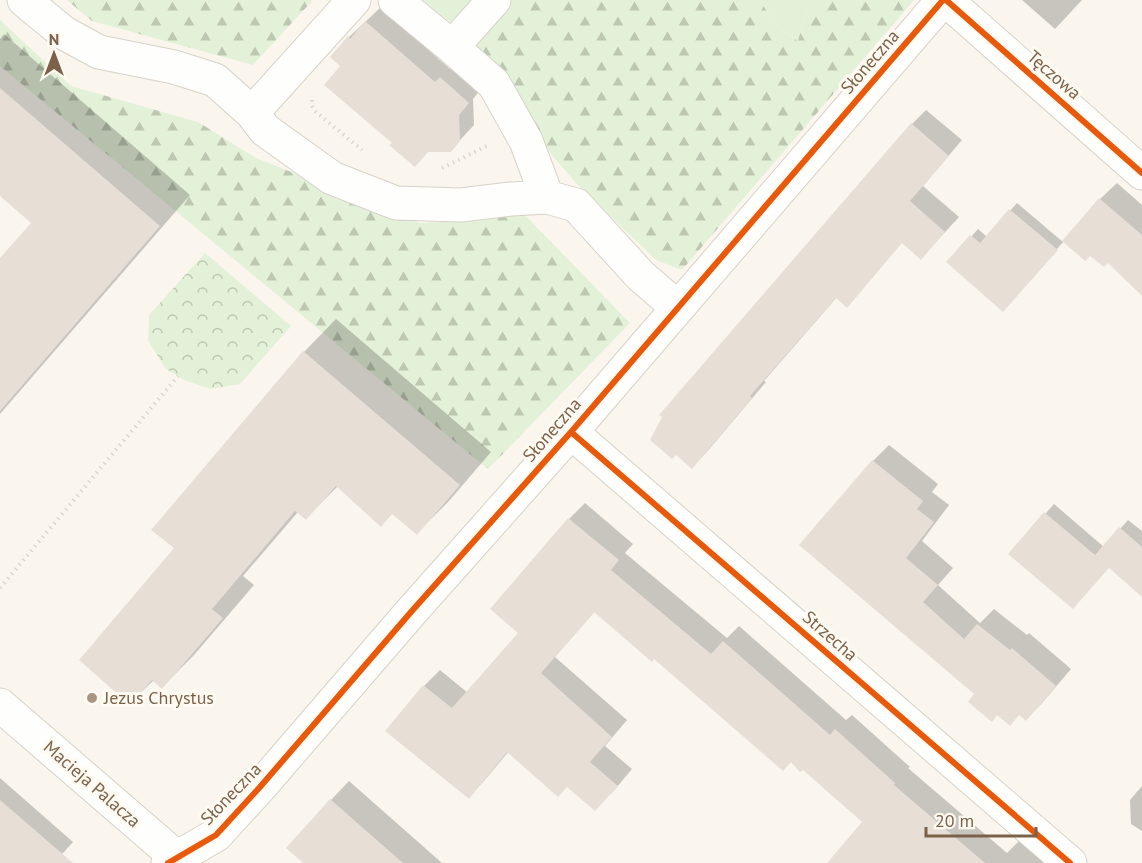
<svg xmlns="http://www.w3.org/2000/svg" width="1142" height="863" viewBox="0 0 1142 863" font-family="'PT Sans',sans-serif">
  <style>
    .green { fill: #e4f1d9 }
    .forest { fill: url(#forest-firs) }
    .park { fill: url(#park-crowns) }
    .shadow { fill: #0003 }
    .building { fill: #e7dfd5 }
    .lines { fill: none; stroke-linecap: round; stroke-linejoin: round }
    .minor-casing { stroke: #d7d2c9; stroke-width: 35 }
    .path { stroke: #ddd6ce; stroke-width: 4; stroke-dasharray: 1.5 4.5; stroke-linecap: butt }
    .minor { stroke: #fefefc; stroke-width: 33 }
    .cycleway-casing { stroke: #fffbf2; stroke-width: 10 }
    .cycleway { stroke: #e8590c; stroke-width: 6 }
    .poi-dot { fill: #a89583; stroke: #fffbf2; stroke-width: 2 }
    .labels { text-anchor: middle; stroke-width: 6; stroke-linejoin: round; paint-order: stroke }
    .street-label { font-size: 18px; fill: #7c614a; stroke: #fffbf2 }
    .poi-label { font-size: 18px; fill: #7c614a; stroke: #fffbf2; text-anchor: start }
  </style>
  <defs>
    <pattern id="forest-firs" width="22" height="20" patternUnits="userSpaceOnUse" patternTransform="scale(1.5)"><rect width="22" height="20" fill="#e4f1d9"/><path d="M5 1l3.5 6h-7zM16 11l3.5 6h-7z" fill="#bec7b2"/></pattern>
    <pattern id="park-crowns" width="20" height="18" patternUnits="userSpaceOnUse" patternTransform="scale(1.5)"><rect width="20" height="18" fill="#e4f1d9"/><path d="M2 6a3 3 0 1 1 6 0M12 15a3 3 0 1 1 6 0" fill="none" stroke="#bec7b2"/></pattern>
  </defs>
  <rect width="100%" height="100%" fill="#faf6ee"/>
  <path class="green" d="M 423,0 L 475,0 L 450,22 Z
    M 759,0 L 807,0 L 807,8 L 798,41 L 781,30 Z"/>
  <path class="forest" d="M 67,0 L 313,0 L 253,65 L 92,21 Z
    M 509,0 L 759,0 L 781,30 L 798,41 L 807,8 L 807,0 L 914,0 L 682,270 L 656,260 L 576,183 L 554,158 L 537,133 L 470,44 Z
    M 0,20 L 71,86 L 198,122 L 256,158 L 420,223 L 525,215 L 630,323 L 488,469 L 0,66 Z"/>
  <path class="park" d="M 205,253 L 291,326 L 240,384 L 210,389 L 184,380 L 166,369 L 148,341 L 149,315 Z"/>
  <path class="shadow" d="M 1022,0 L 1082,0 L 1055,29 Z
    M 380,8 L 450,69 L 455,64 L 482,88 L 473,99 L 474,125 L 450,151 L 394,143 L 342,66 L 349,37 Z
    M 4,34 L 190,195 L 0,414 L 0,260 L 33,223 L 0,195 L 0,39 Z
    M 926,110 L 962,140 L 923,186 L 959,217 L 921,258 L 903,242 L 837,297 L 764,381 L 766,382 L 706,453 L 692,467 L 912,124 Z
    M 1117,183 L 1142,205 L 1142,292 L 1108,261 L 1064,241 L 1010,303 L 949,262 L 978,229 L 987,237 L 1017,203 L 1063,242 L 1100,199 Z
    M 336,319 L 491,452 L 449,501 L 417,533 L 393,513 L 338,486 L 306,518 L 298,512 L 243,576 L 254,585 L 194,655 L 162,687 L 154,680 L 130,703 L 176,548 L 153,529 L 304,352 Z
    M 889,445 L 938,484 L 932,492 L 949,505 L 922,541 L 953,568 L 938,585 L 980,623 L 994,609 L 1027,635 L 1029,633 L 1071,669 L 1042,703 L 1026,719 L 1020,714 L 1010,724 L 801,545 L 873,461 Z
    M 585,503 L 633,544 L 625,553 L 727,638 L 739,626 L 846,720 L 852,715 L 910,767 L 908,768 L 1007,853 L 1028,832 L 1046,863 L 850,863 L 864,822 L 792,760 L 595,611 L 555,657 L 627,720 L 605,746 L 632,769 L 611,794 L 568,786 L 509,751 L 484,781 L 468,797 L 387,731 L 424,686 L 440,670 L 468,693 L 520,633 L 569,519 Z
    M 1054,504 L 1104,547 L 1128,520 L 1142,531 L 1142,595 L 1109,567 L 1010,554 Z
    M 0,778 L 73,842 L 54,863 L 0,863 Z
    M 349,781 L 442,863 L 305,863 L 331,800 Z
    M 1142,786 L 1142,831 L 1131,824 L 1130,800 Z"/>
  <path class="building" d="M 365,21 L 435,82 L 440,77 L 469,103 L 459,115 L 460,141 L 451,152 L 428,152 L 415,167 L 389,145 L 392,143 L 324,85 L 340,66 L 330,57 L 348,36 L 350,39 Z
    M 0,88 L 160,226 L 0,411 L 0,258 L 31,223 L 0,196 Z
    M 911,123 L 949,156 L 910,201 L 945,232 L 921,260 L 902,243 L 847,308 L 836,298 L 750,396 L 752,398 L 692,469 L 676,455 L 672,459 L 650,440 L 662,417 L 659,415 Z
    M 1099,198 L 1142,235 L 1142,296 L 1108,263 L 1104,267 L 1090,256 L 1085,261 L 1062,241 Z
    M 1009,209 L 1058,250 L 1003,312 L 946,262 L 970,235 L 980,243 Z
    M 303,351 L 460,485 L 417,535 L 392,514 L 381,527 L 336,486 L 306,520 L 295,511 L 212,609 L 223,618 L 162,689 L 152,680 L 130,705 L 79,660 L 174,548 L 151,530 Z
    M 872,460 L 923,501 L 917,509 L 934,522 L 906,558 L 938,585 L 923,602 L 964,639 L 977,624 L 1010,650 L 1012,648 L 1056,686 L 1026,721 L 1019,715 L 1010,726 L 997,715 L 992,722 L 968,702 L 974,694 L 799,545 Z
    M 1044,512 L 1095,555 L 1119,527 L 1142,547 L 1142,597 L 1109,568 L 1073,609 L 1008,554 Z
    M 568,518 L 619,560 L 611,570 L 711,654 L 723,641 L 830,735 L 835,729 L 895,783 L 894,785 L 985,863 L 827,863 L 862,822 L 803,770 L 800,772 L 791,762 L 783,771 L 654,659 L 652,662 L 594,612 L 541,673 L 612,737 L 590,762 L 618,786 L 595,811 L 567,787 L 558,797 L 507,752 L 469,799 L 385,731 L 423,685 L 452,708 L 518,633 L 490,609 Z
    M 330,799 L 403,863 L 303,863 L 286,848 Z
    M 0,800 L 29,825 L 73,863 L 0,863 Z"/>
  <g class="lines">
    <defs>
      <path id="minor" d="M 24,0 L 64,33 L 99,52 L 174,67 L 215,80 L 252,113 L 265,130 L 332,178 L 396,203 L 461,205 L 511,199 L 547,197 L 576,205 L 641,276 L 678,308
        M 395,0 L 452,47 L 494,84 L 526,141 L 547,197
        M 946,0 L 1142,173
        M 452,47 L 494,0
        M 252,113 L 354,0
        M 571,432 L 1070,863
        M 0,705 L 183,863
        M 168,863 L 216,835 L 260,787 L 411,612 L 571,432 L 943,0"/>
    </defs>
    <use href="#minor" class="minor-casing"/>
    <path class="path" d="M 312,100 L 312,106 L 316,112 L 362,150
      M 442,168 L 489,145
      M 0,588 L 178,376"/>
    <use href="#minor" class="minor"/>
    <defs>
      <path id="cycleway" d="M 946,0 L 1142,173
        M 571,432 L 1070,863
        M 168,863 L 216,835 L 260,787 L 411,612 L 571,432 L 943,0"/>
    </defs>
    <use href="#cycleway" class="cycleway-casing"/>
    <use href="#cycleway" class="cycleway"/>
  </g>
  <circle class="poi-dot" cx="92" cy="698" r="6"/>
  <g class="labels">
    <g class="street-label">
      <text transform="translate(870 62) rotate(-49)" y="6">Słoneczna</text>
      <text transform="translate(1054 75) rotate(41)" y="6">Tęczowa</text>
      <text transform="translate(552 430) rotate(-49)" y="6">Słoneczna</text>
      <text transform="translate(830 636) rotate(41)" y="6">Strzecha</text>
      <text transform="translate(92 784) rotate(41)" y="6">Macieja Palacza</text>
      <text transform="translate(231 794) rotate(-46)" y="6">Słoneczna</text>
    </g>
    <g class="poi-label">
      <text x="104" y="704">Jezus Chrystus</text>
    </g>
  </g>
  <g transform="translate(54 54)" stroke="#fffbf2" stroke-width="4.5" paint-order="stroke">
  <path d="M0-4.5L10 22L0 15L-10 22Z" fill="#7c614a"/>
  <text y="-9" font-size="16" font-weight="bold" text-anchor="middle" fill="#7c614a">N</text>
  </g>
  <path d="M926 827v9h110v-9" fill="none" stroke="#7c614a" stroke-width="3"/>
  <text x="935" y="827" font-size="18" fill="#7c614a" stroke="#fffbf2" stroke-width="4.5" paint-order="stroke">20 m</text>
</svg>
